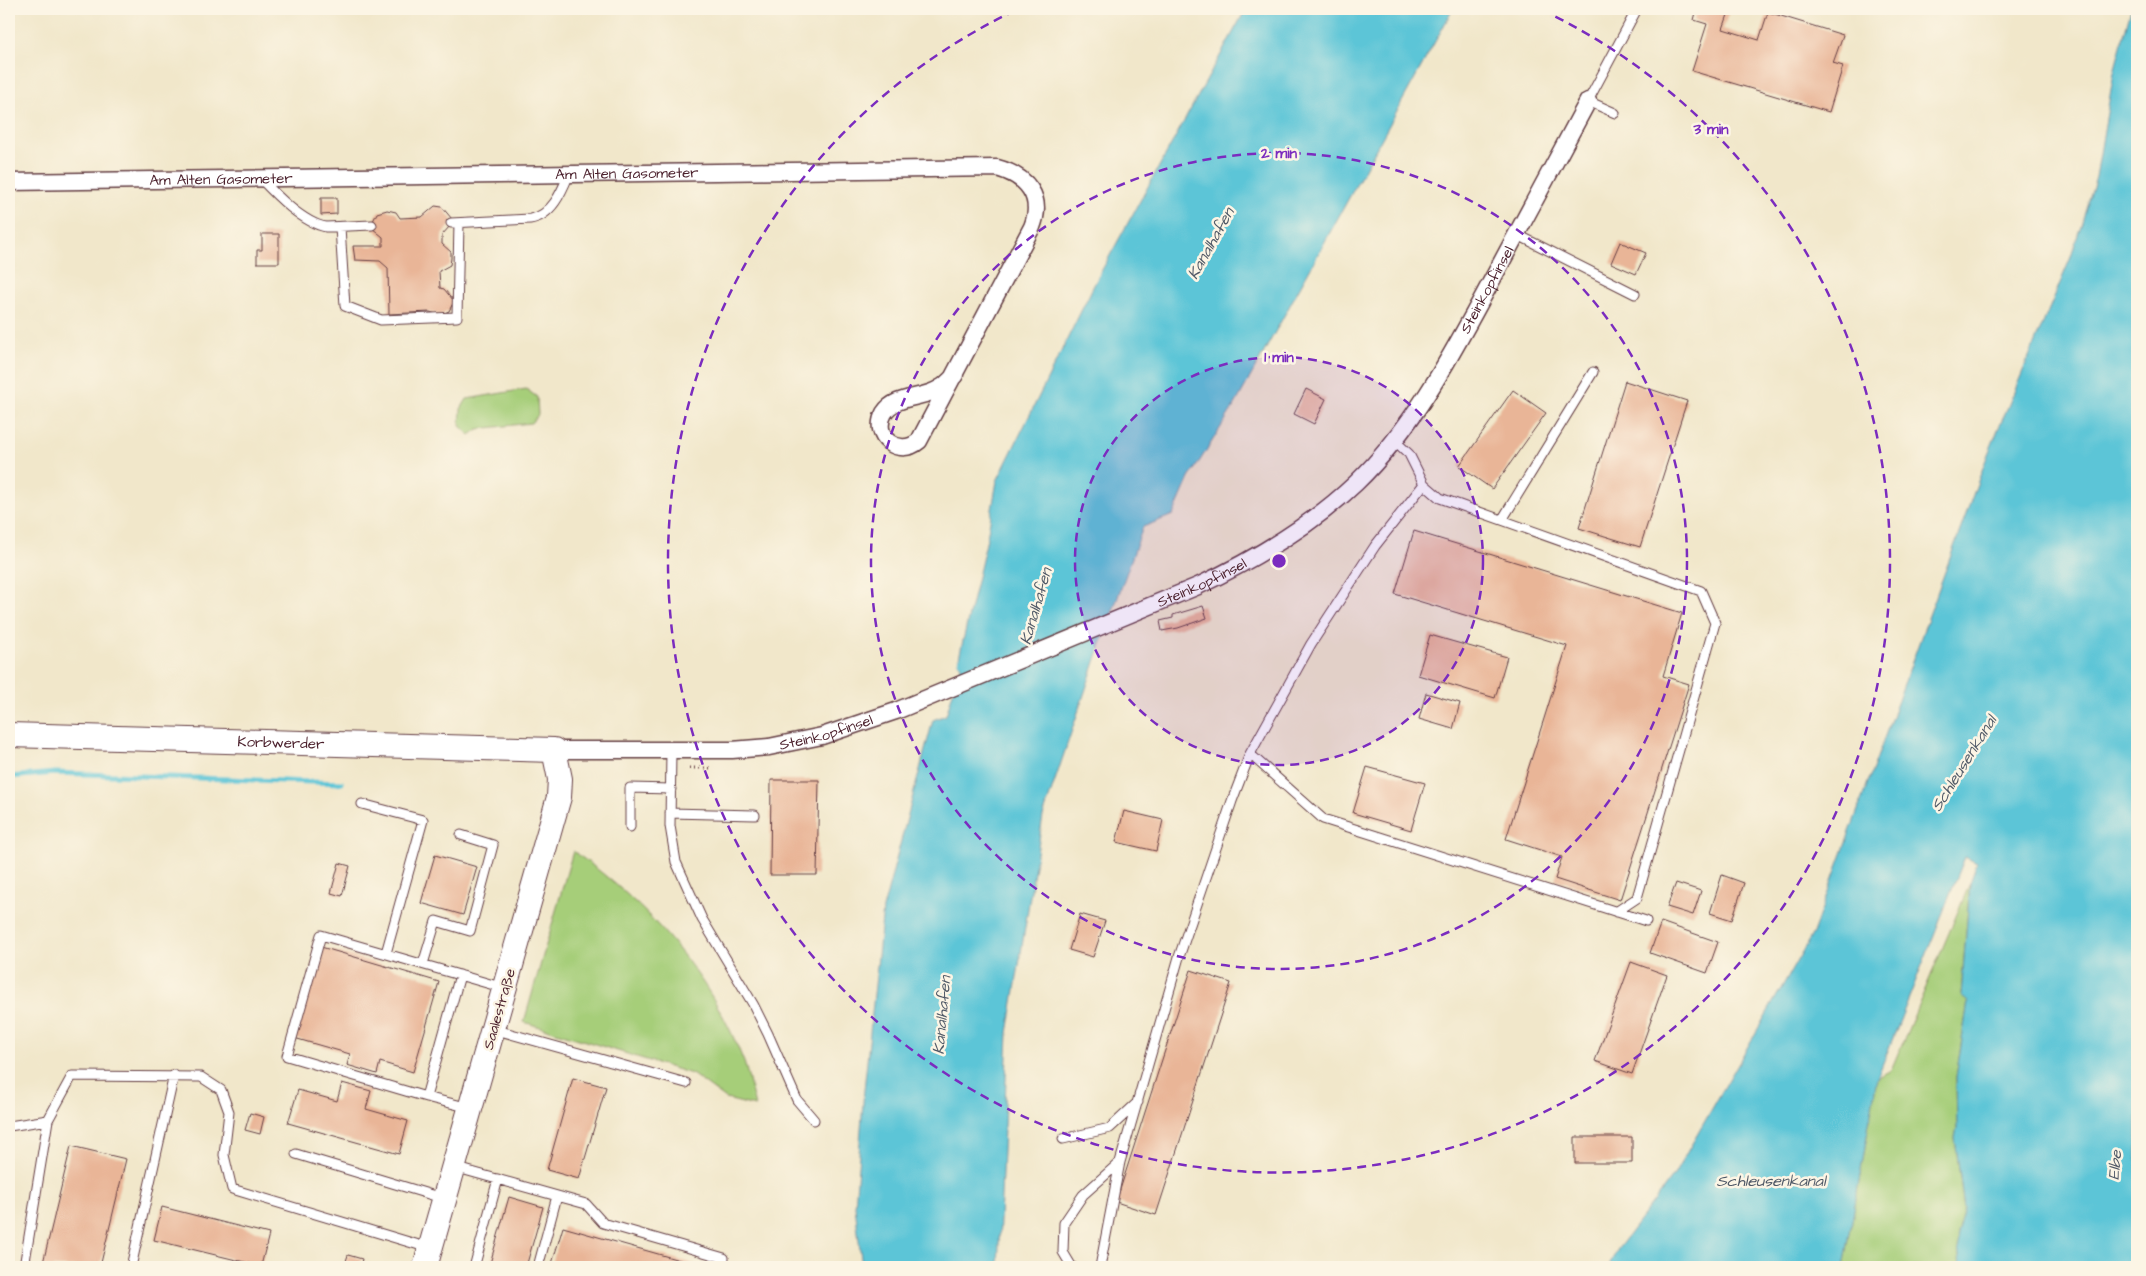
<svg xmlns="http://www.w3.org/2000/svg" width="2146" height="1276" viewBox="0 0 2146 1276" font-family="'Architects Daughter',sans-serif">
  <style>
    .green { fill: #a6ce79; stroke: #787652 }
    .water { fill: #5bc5d7; stroke: #527281 }
    .lines { fill: none; stroke-linecap: round; stroke-linejoin: round }
    .stream { stroke: #5bc5d7; stroke-width: 5 }
    .building { fill: #e9b597 }
    .lane-casing { stroke: #633d43; stroke-width: 11 }
    .street-casing { stroke: #633d43; stroke-width: 19 }
    .secondary-casing { stroke: #633d43; stroke-width: 26 }
    .path { stroke: #633d43; stroke-width: 3; stroke-dasharray: 1 4; stroke-linecap: butt }
    .lane { stroke: #fff; stroke-width: 9 }
    .street { stroke: #fff; stroke-width: 16 }
    .secondary { stroke: #fff; stroke-width: 24 }
    .ring { fill: none; stroke: #7b2cbf; stroke-width: 2.5; stroke-dasharray: 9 6 }
    .labels { text-anchor: middle; stroke-width: 5; stroke-linejoin: round; paint-order: stroke }
    .street-label { font-size: 15px; fill: #4a1f2b; stroke: #fcf5e5 }
    .water-label { font-size: 16px; font-style: italic; fill: #505967; stroke: #fcf5e5 }
    .centre { fill: #7b2cbf; stroke: #fcf5e5; stroke-width: 2.5 }
    .ring-label { font-size: 15px; text-anchor: middle; font-weight: bold; fill: #7b2cbf; stroke: #fcf5e5; stroke-width: 5; stroke-linejoin: round; paint-order: stroke }
  </style>
  <rect width="100%" height="100%" fill="#fcf5e5"/>
  <filter id="ink" filterUnits="userSpaceOnUse"><feTurbulence type="fractalNoise" baseFrequency=".02" numOctaves="2"/><feDisplacementMap in="SourceGraphic" scale="10" xChannelSelector="R" yChannelSelector="G"/><feConvolveMatrix kernelMatrix="1 2 1 2 8 2 1 2 1" color-interpolation-filters="sRGB"/></filter>
  <filter id="wash" filterUnits="userSpaceOnUse"><feTurbulence type="fractalNoise" baseFrequency=".0096" numOctaves="4" result="noise"/><feDisplacementMap in="SourceGraphic" scale="20" xChannelSelector="R" yChannelSelector="G"/><feGaussianBlur stdDeviation="1.12" result="paint"/><feColorMatrix in="noise" values="0 0 0 0 0 0 0 0 0 0 0 0 0 0 0 0 0 1.4 0 .05"/><feComposite in="paint" operator="in"/></filter>
  <g filter="url(#wash)">
    <rect width="100%" height="100%" fill="#f1e7ca"/>
    <path class="green" d="M 526,389 L 537,397 L 538,415 L 531,423 L 478,429 L 470,435 L 460,426 L 461,409 L 467,399 Z
      M 573,851 C 649,905 710,974 744,1062 C 749,1076 751,1092 755,1106 L 726,1099 L 692,1074 L 524,1022 Z
      M 1970,883 L 1961,995 L 1968,1002 L 1956,1077 L 1957,1129 L 1955,1138 L 1964,1209 L 1957,1233 L 1960,1267 L 1844,1267 L 1877,1078 L 1891,1070 Z"/>
    <path class="water" d="M 1246,9 L 1453,9 L 1236,403 L 1189,478 L 1173,515 L 1143,527 L 1102,641 L 1043,816 L 1008,1033 L 998,1267 L 862,1267 L 855,1206 L 864,1090 L 883,909 L 933,720 L 946,715 L 961,666 L 958,662 L 986,543 L 997,481 L 1097,279 Z
      M 2131,9 L 2137,9 L 2137,1267 L 1960,1267 L 1957,1233 L 1964,1208 L 1955,1138 L 1957,1129 L 1956,1077 L 1968,1002 L 1961,996 L 1970,883 L 1977,863 L 1965,857 L 1877,1078 L 1844,1267 L 1608,1267 L 1618,1249 L 1674,1175 L 1813,933 L 1988,454 L 2071,257 L 2096,177 L 2114,72 Z"/>
    <g class="lines">
      <path class="stream" d="M 9,777 L 55,773 L 342,783"/>
    </g>
    <g id="blocks">
      <path class="building" d="M 1697,9 L 1730,9 L 1723,29 L 1759,40 L 1768,12 L 1843,35 L 1833,63 L 1843,66 L 1829,112 L 1692,71 L 1707,24 L 1694,20 Z
        M 321,198 L 337,198 L 337,214 L 321,215 Z
        M 435,206 L 442,207 L 452,219 L 450,226 L 442,235 L 442,244 L 451,252 L 451,258 L 450,265 L 439,271 L 440,288 L 444,289 L 454,301 L 449,311 L 440,315 L 430,312 L 389,314 L 388,268 L 380,261 L 355,260 L 353,246 L 383,246 L 383,237 L 372,228 L 373,221 L 377,213 L 387,210 L 396,212 L 400,218 L 422,217 Z
        M 262,234 L 279,234 L 279,263 L 257,263 L 257,250 L 262,250 Z
        M 1620,242 L 1646,253 L 1636,274 L 1611,263 Z
        M 1625,381 L 1687,401 L 1640,547 L 1579,528 Z
        M 1306,389 L 1326,399 L 1314,424 L 1294,414 Z
        M 1513,390 L 1546,413 L 1492,489 L 1459,466 Z
        M 1414,531 L 1682,613 L 1663,676 L 1689,684 L 1620,900 L 1555,879 L 1562,857 L 1506,839 L 1567,646 L 1395,594 Z
        M 1203,606 L 1207,618 L 1178,628 L 1162,631 L 1160,621 L 1173,618 L 1173,615 Z
        M 1430,635 L 1507,657 L 1495,698 L 1418,675 Z
        M 1426,693 L 1460,703 L 1453,729 L 1419,719 Z
        M 1367,767 L 1425,783 L 1411,830 L 1353,813 Z
        M 771,780 L 819,780 L 817,875 L 770,875 Z
        M 1124,811 L 1163,820 L 1156,851 L 1116,842 Z
        M 435,855 L 477,867 L 463,915 L 421,903 Z
        M 339,863 L 350,866 L 342,896 L 331,893 Z
        M 1722,875 L 1744,883 L 1732,920 L 1710,913 Z
        M 1676,883 L 1701,891 L 1693,915 L 1667,907 Z
        M 1080,914 L 1105,921 L 1093,957 L 1069,950 Z
        M 1661,922 L 1718,942 L 1707,973 L 1650,953 Z
        M 321,947 L 439,982 L 413,1072 L 380,1062 L 377,1074 L 347,1065 L 350,1054 L 294,1038 Z
        M 1631,962 L 1667,975 L 1632,1074 L 1595,1061 Z
        M 1191,970 L 1231,983 L 1156,1215 L 1116,1202 Z
        M 573,1078 L 606,1087 L 579,1179 L 547,1170 Z
        M 342,1083 L 371,1091 L 366,1109 L 408,1121 L 399,1154 L 288,1123 L 298,1090 L 337,1101 Z
        M 250,1113 L 264,1117 L 260,1134 L 245,1130 Z
        M 1575,1137 L 1632,1137 L 1632,1163 L 1575,1163 Z
        M 71,1146 L 126,1159 L 100,1267 L 42,1267 Z
        M 509,1197 L 543,1207 L 526,1267 L 489,1267 Z
        M 162,1207 L 269,1234 L 261,1266 L 154,1240 Z
        M 563,1227 L 704,1267 L 551,1267 Z
        M 348,1255 L 362,1259 L 360,1267 L 344,1267 Z"/>
    </g>
  </g>
  <g filter="url(#ink)">
    <use href="#blocks" fill-opacity="0" stroke="#633d43" stroke-width="1"/>
    <g class="lines">
      <defs>
        <path id="lane" d="M 1615,113 L 1588,101 L 1637,9
          M 260,178 C 276,195 303,223 326,227 L 372,225
          M 451,223 L 530,219 C 552,216 562,191 569,174
          M 340,227 L 345,306 L 381,320 L 457,317 L 459,223
          M 1516,234 L 1635,294
          M 1395,441 L 1409,454 L 1424,484 L 1440,498 L 1701,591 L 1715,623 L 1637,898 L 1616,912
          M 1502,520 L 1593,372
          M 671,751 L 670,826 L 676,862 L 702,919 L 753,1004 L 768,1034 L 797,1100 L 814,1120
          M 1250,754 L 1323,819 L 1646,921
          M 362,804 L 423,820 L 386,953
          M 670,813 L 755,815
          M 630,827 L 630,788 L 671,789
          M 423,964 L 436,921 L 470,931 L 493,845 L 461,835
          M 493,1029 L 686,1083
          M 426,1097 L 460,975
          M 470,1108 L 426,1097 L 287,1056 L 321,935 L 504,988
          M 9,1126 L 48,1120
          M 1063,1139 L 1110,1128 L 1138,1102
          M 296,1154 L 445,1199
          M 454,1167 L 586,1204 L 603,1223 L 724,1258
          M 475,1264 L 498,1179
          M 24,1267 L 48,1120 L 72,1076 L 201,1077 L 221,1090 L 229,1112 L 224,1155 L 232,1189 L 429,1248
          M 131,1267 L 174,1075
          M 538,1267 L 557,1196
          M 1072,1267 L 1063,1252 L 1064,1223 L 1083,1195 L 1120,1162
          M 1100,1267 L 1120,1162 L 1179,957 L 1232,801 L 1250,754 L 1311,644 L 1375,546 L 1424,484"/>
        <g id="street">
          <path id="s1" d="M 9,182 L 997,168 C 1027,176 1044,197 1032,227 L 919,441 C 899,458 871,437 884,413 C 895,395 924,399 940,388 C 946,385 950,380 955,375"/>
          <path id="s2" d="M 554,750 L 732,750 L 769,747 L 822,736 L 896,711 L 1198,586 C 1255,559 1310,527 1356,483 C 1415,426 1453,352 1492,280 C 1524,221 1556,161 1588,101"/>
        </g>
        <g id="secondary">
          <path id="s3" d="M 9,735 L 554,750 L 560,779 L 559,797 L 425,1267"/>
        </g>
      </defs>
      <use href="#lane" class="lane-casing"/>
      <use href="#street" class="street-casing"/>
      <use href="#secondary" class="secondary-casing"/>
      <path class="path" d="M 689,768 L 713,768"/>
      <use href="#lane" class="lane"/>
      <use href="#street" class="street"/>
      <use href="#secondary" class="secondary"/>
    </g>
  </g>
  <circle cx="1279" cy="561" r="204" fill="#7b2cbf" fill-opacity=".12"/>
  <g class="ring">
    <circle cx="1279" cy="561" r="204"/>
    <circle cx="1279" cy="561" r="408"/>
    <path d="M1542 10A611 611 0 1 1 1016 10"/>
  </g>
  <g class="labels">
    <g class="street-label">
      <text dy="5" stroke="none"><textPath href="#s1" startOffset="618">Am Alten Gasometer</textPath></text>
      <text dy="5" stroke="none"><textPath href="#s1" startOffset="212">Am Alten Gasometer</textPath></text>
      <text dy="5" stroke="none"><textPath href="#s2" startOffset="1098">Steinkopfinsel</textPath></text>
      <text dy="5" stroke="none"><textPath href="#s2" startOffset="679">Steinkopfinsel</textPath></text>
      <text dy="5" stroke="none"><textPath href="#s2" startOffset="274">Steinkopfinsel</textPath></text>
      <text dy="5" stroke="none"><textPath href="#s3" startOffset="272">Korbwerder</textPath></text>
      <text transform="translate(499 1009) rotate(-74)" y="5">Saalestraße</text>
    </g>
    <g class="water-label">
      <text transform="translate(1210 243) rotate(-61)" y="6">Kanalhafen</text>
      <text transform="translate(1035 606) rotate(-74)" y="6">Kanalhafen</text>
      <text transform="translate(1963 763) rotate(-58)" y="6">Schleusenkanal</text>
      <text transform="translate(941 1015) rotate(-85)" y="6">Kanalhafen</text>
      <text transform="translate(2114 1165) rotate(-84)" y="6">Elbe</text>
      <text x="1771" y="1186">Schleusenkanal</text>
    </g>
  </g>
  <circle cx="1279" cy="561" r="8" class="centre"/>
  <g class="ring-label">
    <text x="1711" y="134">3 min</text>
    <text x="1279" y="158">2 min</text>
    <text x="1279" y="362">1 min</text>
  </g>
  <rect width="2146" height="1276" fill="none" stroke="#fcf5e5" stroke-width="30"/>
</svg>
